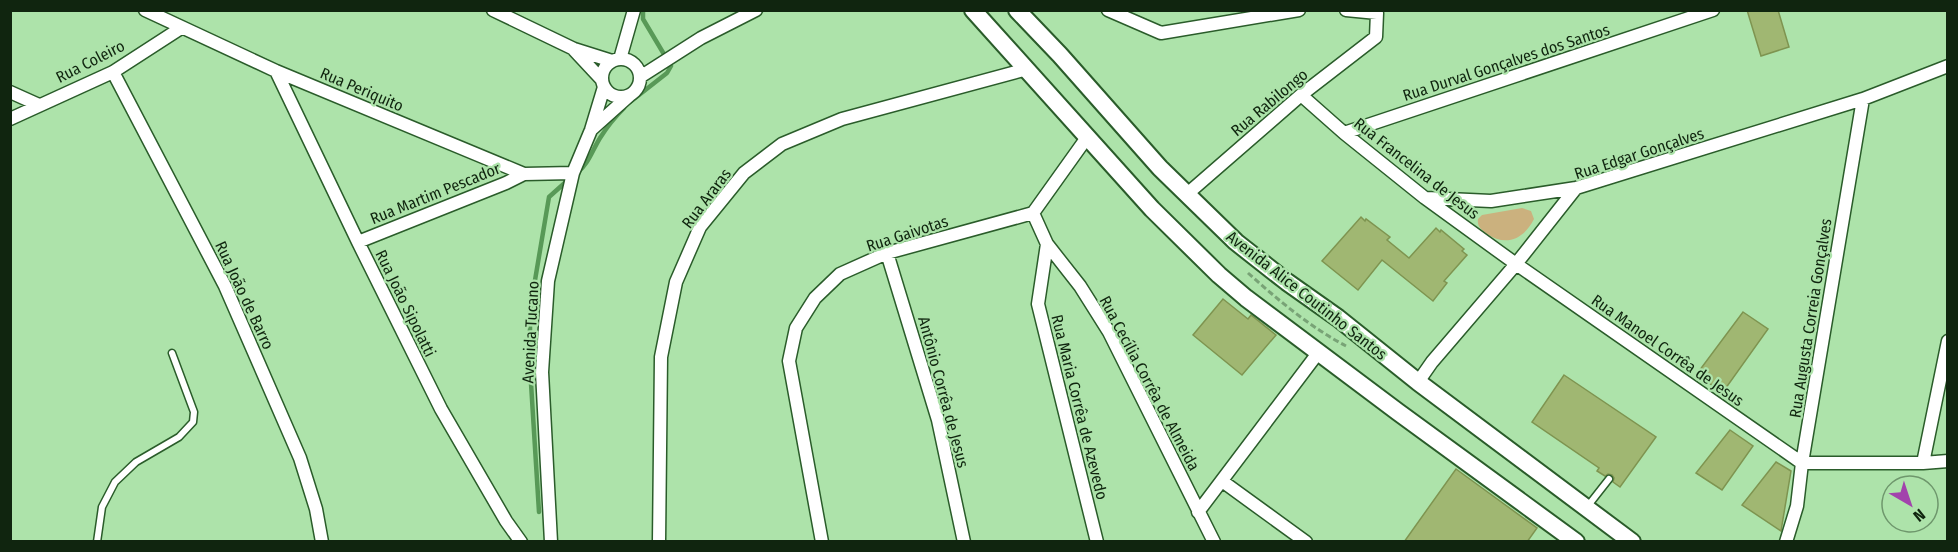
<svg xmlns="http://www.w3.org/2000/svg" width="1958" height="552" viewBox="0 0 1958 552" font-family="'Fira Sans Condensed',sans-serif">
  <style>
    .green { fill: #cbb17e }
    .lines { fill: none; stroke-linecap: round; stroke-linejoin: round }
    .stream { stroke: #589957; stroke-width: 4.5 }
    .building { fill: #a0b772; stroke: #7e9450; stroke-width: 1.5 }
    .lane-casing { stroke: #2a5c2a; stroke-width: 9 }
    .street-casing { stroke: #2a5c2a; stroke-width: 15 }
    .secondary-casing { stroke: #2a5c2a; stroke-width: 20 }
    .path { stroke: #78a376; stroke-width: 3; stroke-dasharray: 6 3; stroke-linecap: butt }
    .lane { stroke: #fff; stroke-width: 6 }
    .street { stroke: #fff; stroke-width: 12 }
    .secondary { stroke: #fff; stroke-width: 16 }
    .labels { text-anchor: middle; stroke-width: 4.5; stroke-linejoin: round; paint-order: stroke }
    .street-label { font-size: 16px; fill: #10250f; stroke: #ade3aa }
  </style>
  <rect width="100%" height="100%" fill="#ade3aa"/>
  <path class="green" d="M 1522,208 L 1531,211 L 1534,219 C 1524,239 1506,247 1487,234 C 1481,229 1477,227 1478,219 L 1482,215 Z"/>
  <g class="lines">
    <path class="stream" d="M 630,102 L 667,73 L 671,66 L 643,19 L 643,10
      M 577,173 C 589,163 592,151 600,138 C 607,127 615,117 624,108
      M 539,512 L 530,367 L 530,310 L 549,197 L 568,180"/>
  </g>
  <path class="building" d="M 1747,10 L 1778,10 L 1789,47 L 1761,56 Z
    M 1361,217 L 1365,221 L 1366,219 L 1390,237 L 1387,240 L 1409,258 L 1436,228 L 1440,232 L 1441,230 L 1464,249 L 1462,251 L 1467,255 L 1444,281 L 1447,283 L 1433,301 L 1382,260 L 1358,290 L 1322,261 Z
    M 1223,299 L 1248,319 L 1251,315 L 1276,335 L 1242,375 L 1193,335 Z
    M 1743,312 L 1768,329 L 1723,392 L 1696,375 Z
    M 1564,375 L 1656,437 L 1620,487 L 1613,482 L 1614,478 L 1612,475 L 1608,474 L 1605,476 L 1597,471 L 1599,468 L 1532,422 Z
    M 1730,430 L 1753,446 L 1722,490 L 1696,473 Z
    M 1776,462 L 1791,471 L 1781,531 L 1742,505 Z
    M 1456,469 L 1537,528 L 1527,542 L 1404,542 Z"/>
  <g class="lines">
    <defs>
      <path id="lane" d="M 1587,507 L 1609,479
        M 97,542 L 102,507 L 115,482 L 136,462 L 179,437 L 193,422 L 194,412 L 172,353"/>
      <path id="street" d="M 145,10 L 276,71 L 524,174 L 573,173
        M 493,10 L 574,49 L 612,61
        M 1108,10 L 1161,33 L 1299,10
        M 574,50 L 602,80
        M602 78a19 19 0 1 1 38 0a19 19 0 1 1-38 0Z
        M 620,59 L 634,10
        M 276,71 L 358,242 L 441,409 L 506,521 L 521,542
        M 113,72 L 225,286 L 300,458 L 316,509 L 322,542
        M 640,77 L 701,38 L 756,10
        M 10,92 L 39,105
        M 1301,95 L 1344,133 L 1425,198 L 1516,264 L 1802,463 L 1923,463 L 1948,461
        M 10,119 L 113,72 L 181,28
        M 592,129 L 630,95
        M 1344,133 L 1713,10
        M 1186,195 L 1301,95 L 1376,37 L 1377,13 L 1346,10
        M 1426,198 L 1491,201 L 1576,188 L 1863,99 L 1948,66
        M 1033,213 L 1047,244 L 1080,286 L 1109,332 L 1214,542
        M 358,242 L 506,183 L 524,174
        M 1047,244 L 1038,304 L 1097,542
        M 887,253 L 938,420 L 964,542
        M 1418,382 L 1432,362 L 1516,264 L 1576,188
        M 1923,463 L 1948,341
        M 1222,481 L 1306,542
        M 1198,512 L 1318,353
        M 551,542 L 542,372 L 548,281 L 573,173 L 591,130 L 604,87
        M 659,542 L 661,357 L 676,282 L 700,227 L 744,173 L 782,144 L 842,119 L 1027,69
        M 822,542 L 789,361 L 796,328 L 815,298 L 840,274 L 887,253 L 1033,213 L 1088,136
        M 1786,542 L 1797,506 L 1802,463 L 1863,99"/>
      <path id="secondary" d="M 973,10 L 1152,209 L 1219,275 L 1246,298 L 1398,412 L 1576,542
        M 1017,10 L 1060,55 L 1160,168 L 1236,242 L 1287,282 L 1338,318 L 1418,382 L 1632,542"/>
    </defs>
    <use href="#lane" class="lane-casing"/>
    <use href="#street" class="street-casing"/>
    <use href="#secondary" class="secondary-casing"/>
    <path class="path" d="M 1248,273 C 1278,300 1310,327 1346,346"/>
    <use href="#lane" class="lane"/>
    <use href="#street" class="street"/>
    <use href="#secondary" class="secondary"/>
  </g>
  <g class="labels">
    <g class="street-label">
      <text transform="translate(90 61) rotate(-27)" y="6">Rua Coleiro</text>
      <text transform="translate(1506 62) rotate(-18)" y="6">Rua Durval Gonçalves dos Santos</text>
      <text transform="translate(362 89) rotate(23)" y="6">Rua Periquito</text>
      <text transform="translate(1269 102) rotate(-40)" y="6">Rua Rabilongo</text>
      <text transform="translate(1639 153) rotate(-18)" y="6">Rua Edgar Gonçalves</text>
      <text transform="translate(1417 168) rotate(38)" y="6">Rua Francelina de Jesus</text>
      <text transform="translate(435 193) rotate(-22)" y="6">Rua Martim Pescador</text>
      <text transform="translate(706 198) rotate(-53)" y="6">Rua Araras</text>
      <text transform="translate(907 233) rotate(-18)" y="6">Rua Gaivotas</text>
      <text transform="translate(245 295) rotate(65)" y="6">Rua João de Barro</text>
      <text transform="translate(1307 295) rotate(38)" y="6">Avenida Alice Coutinho Santos</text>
      <text transform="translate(406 303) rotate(64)" y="6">Rua João Sipolatti</text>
      <text transform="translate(1810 318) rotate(-81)" y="6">Rua Augusta Correia Gonçalves</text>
      <text transform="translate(530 332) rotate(-87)" y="6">Avenida Tucano</text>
      <text transform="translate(1668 350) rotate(35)" y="6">Rua Manoel Corrêa de Jesus</text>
      <text transform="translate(1150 383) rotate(62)" y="6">Rua Cecília Corrêa de Almeida</text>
      <text transform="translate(944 392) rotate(75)" y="6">Antônio Corrêa de Jesus</text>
      <text transform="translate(1080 407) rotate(76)" y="6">Rua Maria Corrêa de Azevedo</text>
    </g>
  </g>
  <rect width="1958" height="552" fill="none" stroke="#10250f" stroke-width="24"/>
  <g transform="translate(1910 504) rotate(141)"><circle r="28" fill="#ade3aa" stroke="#6e976c" stroke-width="1.5"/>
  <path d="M0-4.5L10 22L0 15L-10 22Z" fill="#a243ac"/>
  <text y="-9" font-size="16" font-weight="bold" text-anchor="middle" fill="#10250f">N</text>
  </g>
</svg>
